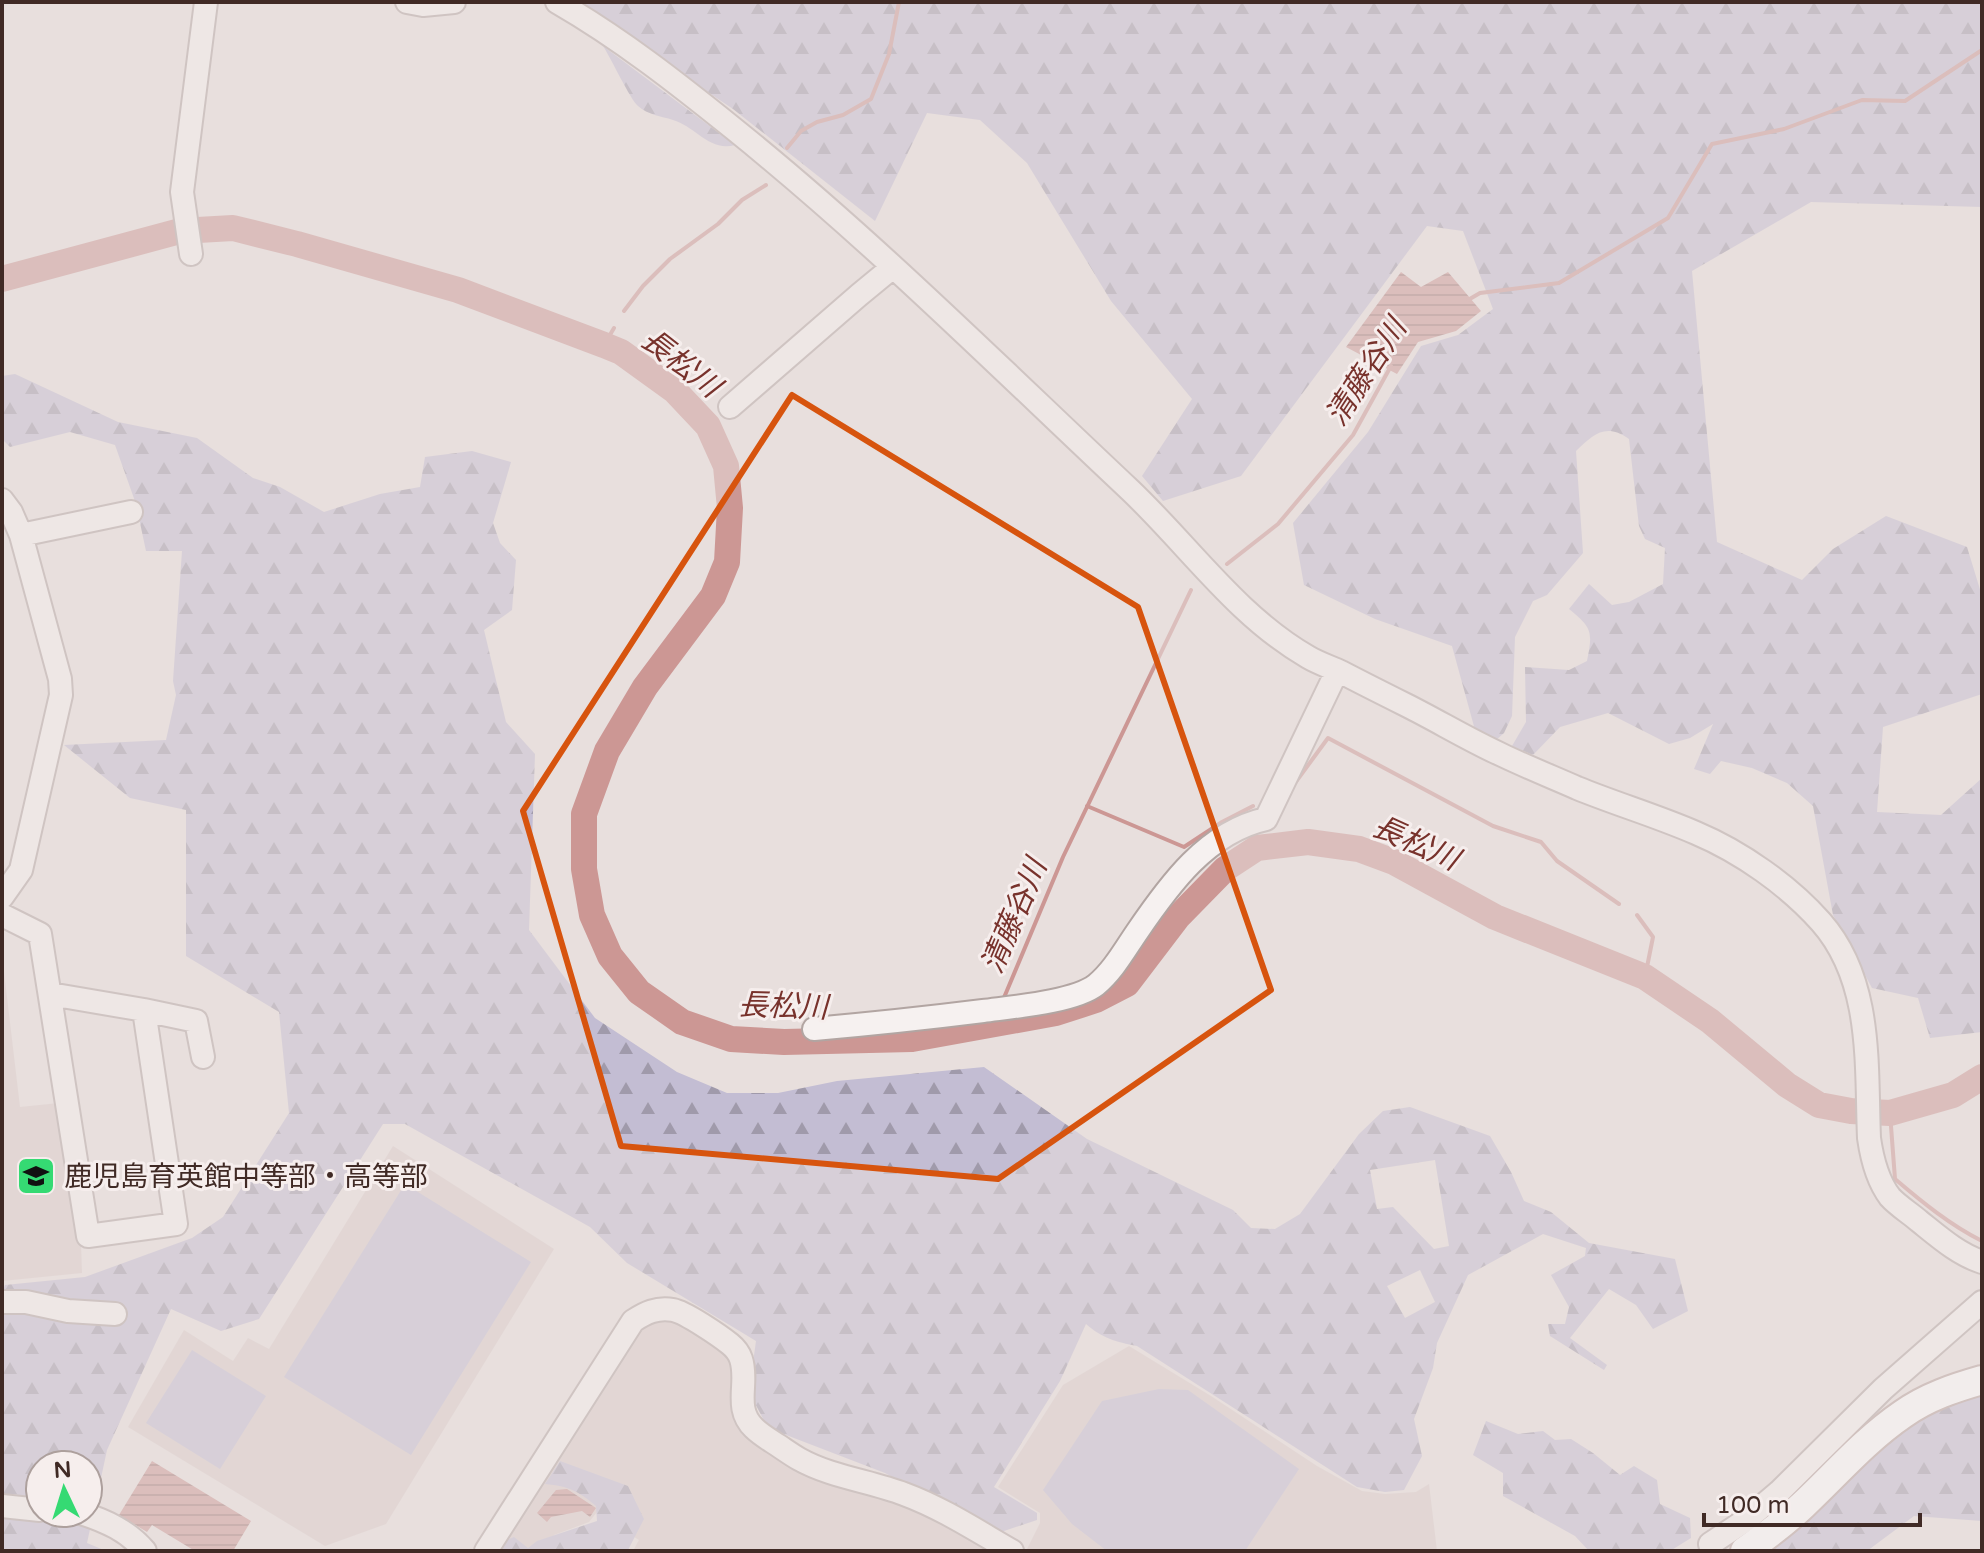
<svg xmlns="http://www.w3.org/2000/svg" width="1984" height="1553" viewBox="0 0 1984 1553" font-family="'Varela Round','Noto Sans JP',sans-serif">
  <style>
    .built { fill: #dbcdcb }
    .green { fill: #c3bdd3 }
    .forest { fill: url(#forest-firs); fill-rule: evenodd }
    .water { fill: url(#water-rules) }
    .lines { fill: none; stroke-linecap: round; stroke-linejoin: round }
    .stream { stroke: #cc9794; stroke-width: 4 }
    .river { stroke: #cc9794; stroke-width: 26 }
    .minor-casing { stroke: #b2a5a2; stroke-width: 26 }
    .major-casing { stroke: #b59f9b; stroke-width: 32 }
    .minor { stroke: #f6f1f0; stroke-width: 22 }
    .major { stroke: #fff; stroke-width: 28 }
    .marked { fill: none; stroke: #d7540e; stroke-width: 6; stroke-linejoin: round }
    .labels { text-anchor: middle; stroke-width: 6; stroke-linejoin: round; paint-order: stroke }
    .poi-label { font-size: 28px; fill: #402a25; stroke: #f6eeed; text-anchor: start }
    .water-label { font-size: 30px; font-style: italic; fill: #78322c; stroke: #f6eeed }
  </style>
  <defs>
    <pattern id="forest-firs" width="22" height="20" patternUnits="userSpaceOnUse" patternTransform="scale(2)"><rect width="22" height="20" fill="#c3bdd3"/><path d="M5 1l3.5 6h-7zM16 11l3.5 6h-7z" fill="#a09aab"/></pattern>
    <pattern id="water-rules" width="6" height="5" patternUnits="userSpaceOnUse" patternTransform="scale(2)"><rect width="6" height="5" fill="#cc9794"/><path d="M0 2.5h6" fill="none" stroke="#a77b79"/></pattern>
  </defs>
  <rect width="100%" height="100%" fill="#e8dfdd"/>
  <path class="built" d="M 2,955 L 20,1107 L 59,1103 L 81,1244 L 82,1273 L 2,1281 Z
    M 393,1146 L 554,1249 L 386,1524 L 325,1546 L 128,1427 L 184,1330 L 233,1361 L 248,1338 L 269,1349 Z
    M 667,1316 L 720,1345 L 735,1367 L 737,1420 L 928,1513 L 995,1551 L 633,1551 L 639,1540 L 623,1530 L 601,1507 L 589,1522 L 554,1535 L 547,1551 L 513,1551 L 503,1544 L 641,1324 Z
    M 1129,1346 L 1211,1396 L 1317,1466 L 1362,1491 L 1385,1494 L 1416,1492 L 1429,1484 L 1437,1551 L 1031,1551 L 1027,1549 L 1040,1523 L 1040,1513 L 998,1487 L 1063,1385 Z"/>
  <path class="green" d="M 405,1184 L 531,1262 L 411,1455 L 284,1377 Z
    M 192,1350 L 266,1396 L 220,1469 L 146,1423 Z
    M 1159,1389 L 1188,1390 L 1299,1469 L 1245,1551 L 1107,1551 L 1072,1524 L 1043,1490 L 1102,1401 Z"/>
  <path class="forest" d="M 584,2 L 1982,2 L 1982,207 L 1811,202 L 1692,271 L 1717,542 L 1802,580 L 1833,549 L 1886,516 L 1967,547 L 1982,596 L 1982,694 L 1883,727 L 1877,812 L 1941,815 L 1982,778 L 1982,1032 L 1930,1038 L 1918,998 L 1872,988 L 1833,915 L 1813,806 L 1787,783 L 1752,768 L 1721,761 L 1710,774 L 1694,769 L 1713,724 L 1690,738 L 1669,744 L 1608,713 L 1560,727 L 1533,755 L 1512,746 L 1526,722 L 1525,667 L 1569,670 L 1587,661 C 1593,631 1592,628 1569,609 L 1589,584 L 1612,605 L 1629,602 L 1663,584 L 1665,548 L 1645,539 L 1639,526 L 1629,439 C 1605,422 1593,435 1576,451 L 1583,553 L 1547,595 L 1533,601 L 1515,637 L 1512,716 L 1504,733 L 1495,741 L 1475,730 L 1452,646 L 1375,619 L 1304,585 L 1293,523 L 1368,432 L 1421,346 L 1458,335 L 1493,309 L 1463,231 L 1427,226 L 1241,476 L 1163,501 L 1142,476 L 1192,399 L 1111,301 L 1027,163 L 980,120 L 927,113 L 875,221 L 733,109 L 589,12 Z
    M 603,46 L 735,145 C 709,152 695,126 673,120 C 661,116 648,115 638,106 C 630,99 611,58 603,46 Z
    M 15,374 L 118,422 L 197,438 L 253,478 L 280,487 L 324,512 L 380,494 L 420,487 L 425,457 L 472,451 L 511,462 L 493,523 L 500,543 L 516,560 L 512,610 L 484,630 L 506,722 L 535,754 L 529,930 L 595,1018 L 677,1072 L 727,1093 L 778,1093 L 837,1081 L 984,1067 L 1087,1139 L 1233,1210 L 1251,1228 L 1275,1229 L 1300,1214 L 1359,1134 L 1383,1111 L 1410,1107 L 1490,1136 L 1511,1172 L 1524,1201 L 1551,1212 L 1589,1243 L 1675,1259 L 1688,1311 L 1653,1329 L 1636,1305 L 1609,1289 L 1570,1338 L 1607,1365 L 1604,1370 L 1550,1336 L 1548,1324 L 1565,1324 L 1569,1307 L 1551,1275 L 1585,1256 L 1586,1248 L 1543,1234 L 1468,1275 L 1437,1343 L 1433,1368 L 1414,1419 L 1422,1456 L 1404,1490 L 1385,1492 L 1357,1487 L 1137,1346 C 1116,1342 1102,1338 1086,1324 L 1060,1381 L 994,1487 L 1037,1513 L 1037,1520 L 998,1533 L 885,1473 L 768,1428 L 749,1392 L 756,1341 L 627,1263 L 590,1227 L 405,1124 L 383,1124 L 259,1319 L 221,1331 L 171,1309 L 107,1450 L 87,1543 L 106,1551 L 2,1551 L 2,1294 L 5,1285 L 85,1277 L 192,1238 L 223,1217 L 289,1113 L 279,1012 L 186,956 L 186,810 L 130,798 L 64,745 L 166,740 L 176,695 L 173,681 L 182,551 L 146,551 L 136,504 L 115,445 L 70,432 L 10,447 L 2,439 L 2,376 ZM 1435,1160 L 1449,1246 L 1434,1249 L 1393,1207 L 1377,1209 L 1370,1170 ZM 1420,1270 L 1435,1302 L 1405,1318 L 1387,1286 ZM 40,1465 L 88,1465 L 88,1513 L 40,1513 Z
    M 1982,1394 L 1982,1521 L 1914,1516 L 1867,1551 L 1764,1551 L 1897,1432 L 1946,1405 Z
    M 1486,1421 L 1518,1434 L 1543,1431 L 1555,1440 L 1571,1439 L 1593,1453 L 1620,1475 L 1634,1466 L 1657,1480 L 1660,1504 L 1690,1518 L 1691,1538 L 1670,1551 L 1589,1551 L 1575,1536 L 1503,1496 L 1503,1473 L 1473,1455 Z
    M 560,1461 L 628,1486 L 644,1519 L 628,1550 L 629,1551 L 493,1551 L 499,1543 L 514,1537 L 528,1548 L 537,1541 L 597,1521 L 596,1506 C 578,1491 569,1486 545,1484 Z"/>
  <path class="water" d="M 1401,272 L 1421,287 L 1448,272 L 1481,311 L 1456,331 L 1418,342 L 1397,374 L 1346,347 Z
    M 152,1461 L 251,1521 L 233,1551 L 195,1551 L 152,1525 L 147,1532 L 119,1515 Z
    M 567,1489 L 596,1508 L 590,1517 L 582,1511 L 551,1517 L 547,1522 L 537,1513 L 556,1490 Z"/>
  <g class="lines">
    <path class="stream" d="M 787,148 L 801,131 L 817,122 L 843,115 L 871,99 L 889,54 L 899,2
      M 1468,300 L 1480,293 L 1559,283 L 1668,218 L 1712,144 L 1784,129 L 1862,100 L 1905,101 L 1982,50
      M 624,311 L 643,286 L 670,259 L 718,224 L 742,200 L 766,185
      M 604,345 L 614,328
      M 1227,564 L 1278,524 L 1353,435 L 1391,366
      M 1295,783 L 1328,738 L 1493,826 L 1541,842 L 1557,861 L 1619,904
      M 1087,806 L 1184,847 L 1222,822 L 1253,806
      M 1637,915 L 1653,937 L 1645,977
      M 1003,1000 L 1063,857 L 1191,590
      M 1890,1113 L 1895,1179 C 1922,1202 1950,1225 1982,1241"/>
    <path class="river" d="M 2,279 L 180,231 L 233,228 L 297,244 L 458,290 L 604,345 L 621,352 L 675,391 L 708,426 L 726,466 L 730,508 L 727,562 L 713,596 L 645,687 L 607,751 L 584,814 L 584,869 L 592,915 L 610,956 L 639,992 L 682,1022 L 731,1039 L 784,1042 L 912,1039 L 1056,1013 L 1096,1000 L 1127,984 L 1178,917 L 1225,869 L 1257,848 L 1308,842 L 1359,849 L 1394,862 L 1495,917 L 1645,977 L 1710,1021 L 1787,1085 L 1819,1105 L 1851,1111 L 1890,1113 L 1953,1095 L 1982,1077"/>
    <defs>
      <path id="minor" d="M 407,2 L 423,5 L 454,2
        M 557,2 C 621,39 677,83 734,129 C 873,241 1000,368 1130,490 C 1189,546 1237,616 1308,657 C 1318,663 1330,667 1341,672 C 1362,683 1384,694 1406,705 C 1438,721 1469,740 1502,755 C 1527,767 1552,777 1577,788 C 1616,804 1657,816 1696,833 C 1741,852 1788,885 1821,922 C 1873,981 1866,1065 1869,1138 C 1872,1159 1877,1180 1890,1197 C 1898,1206 1910,1213 1919,1221 C 1939,1237 1958,1254 1982,1262
        M 191,254 L 182,192 L 206,2
        M 730,407 L 859,295 L 893,267
        M 2,500 L 11,512 L 21,535 L 60,679 L 61,695 L 21,870 L 2,897
        M 21,535 L 131,512
        M 2,915 L 40,934 L 88,1236 L 176,1224 L 144,1010 L 50,994
        M 144,1010 L 196,1021 L 203,1057
        M 814,1029 C 870,1024 927,1018 983,1011 C 1012,1007 1074,1002 1096,985 C 1113,971 1124,951 1137,932 C 1169,885 1207,832 1266,819 L 1337,671
        M 2,1302 L 26,1302 L 68,1311 L 115,1314
        M 2,1506 L 40,1510
        M 81,1513 C 106,1521 128,1531 145,1551
        M 486,1551 L 633,1321 C 645,1313 657,1307 673,1310 C 685,1312 720,1336 730,1344 C 735,1348 739,1353 741,1359 C 749,1383 733,1408 754,1428 C 761,1435 770,1440 779,1446 C 785,1450 792,1455 799,1459 C 831,1477 870,1481 904,1494 C 942,1508 977,1531 1012,1551
        M 1712,1551 L 1710,1544 L 1746,1520 L 1779,1492 L 1883,1389 L 1982,1302"/>
      <path id="major" d="M 1745,1551 C 1765,1537 1785,1522 1803,1505 C 1836,1474 1865,1440 1903,1414 C 1927,1397 1954,1388 1982,1380"/>
    </defs>
    <use href="#minor" class="minor-casing"/>
    <use href="#major" class="major-casing"/>
    <use href="#minor" class="minor"/>
    <use href="#major" class="major"/>
  </g>
  <path d="M0 0H1984V1553H0ZM 792,395 L 1138,607 L 1271,990 L 998,1179 L 621,1146 L 523,811 Z" fill="#e8dfdd" fill-opacity=".55" fill-rule="evenodd"/>
  <path class="marked" d="M 792,395 L 1138,607 L 1271,990 L 998,1179 L 621,1146 L 523,811 Z"/>
  <defs>
    <symbol id="school-square" viewBox="-11 -11 22 22"><rect x="-9" y="-9" width="18" height="18" rx="4" fill="#35da73" stroke="#f6eeed"/><path d="M0-5L7-2L0 1L-7-2ZM-4 1L0 2.5L4 1V4Q0 6-4 4Z" fill="#111"/></symbol>
  </defs>
  <g fill-rule="evenodd">
    <use href="#school-square" x="14" y="1154" width="44" height="44"/>
  </g>
  <g class="labels">
    <g class="poi-label">
      <text x="64" y="1186">鹿児島育英館中等部・高等部</text>
    </g>
    <g class="water-label">
      <text transform="translate(681 363) rotate(38)" y="10">長松川</text>
      <text transform="translate(1366 372) rotate(-57)" y="10">清藤谷川</text>
      <text transform="translate(1416 843) rotate(24)" y="10">長松川</text>
      <text transform="translate(1014 916) rotate(-67)" y="10">清藤谷川</text>
      <text transform="translate(783 1006) rotate(2)" y="10">長松川</text>
    </g>
  </g>
  <rect width="1984" height="1553" fill="none" stroke="#402a25" stroke-width="8"/>
  <g transform="translate(64 1489) rotate(356)"><circle r="38" fill="#f6eeed" stroke="#ada09d" stroke-width="2"/>
  <path d="M0-6L14 30L0 20L-14 30Z" fill="#35da73"/>
  <text y="-12" font-size="22" font-weight="bold" text-anchor="middle" fill="#402a25">N</text>
  </g>
  <path d="M1704 1513v12h216v-12" fill="none" stroke="#402a25" stroke-width="4"/>
  <text x="1716" y="1513" font-size="24" fill="#402a25" stroke="#f6eeed" stroke-width="6" paint-order="stroke">100 m</text>
</svg>
